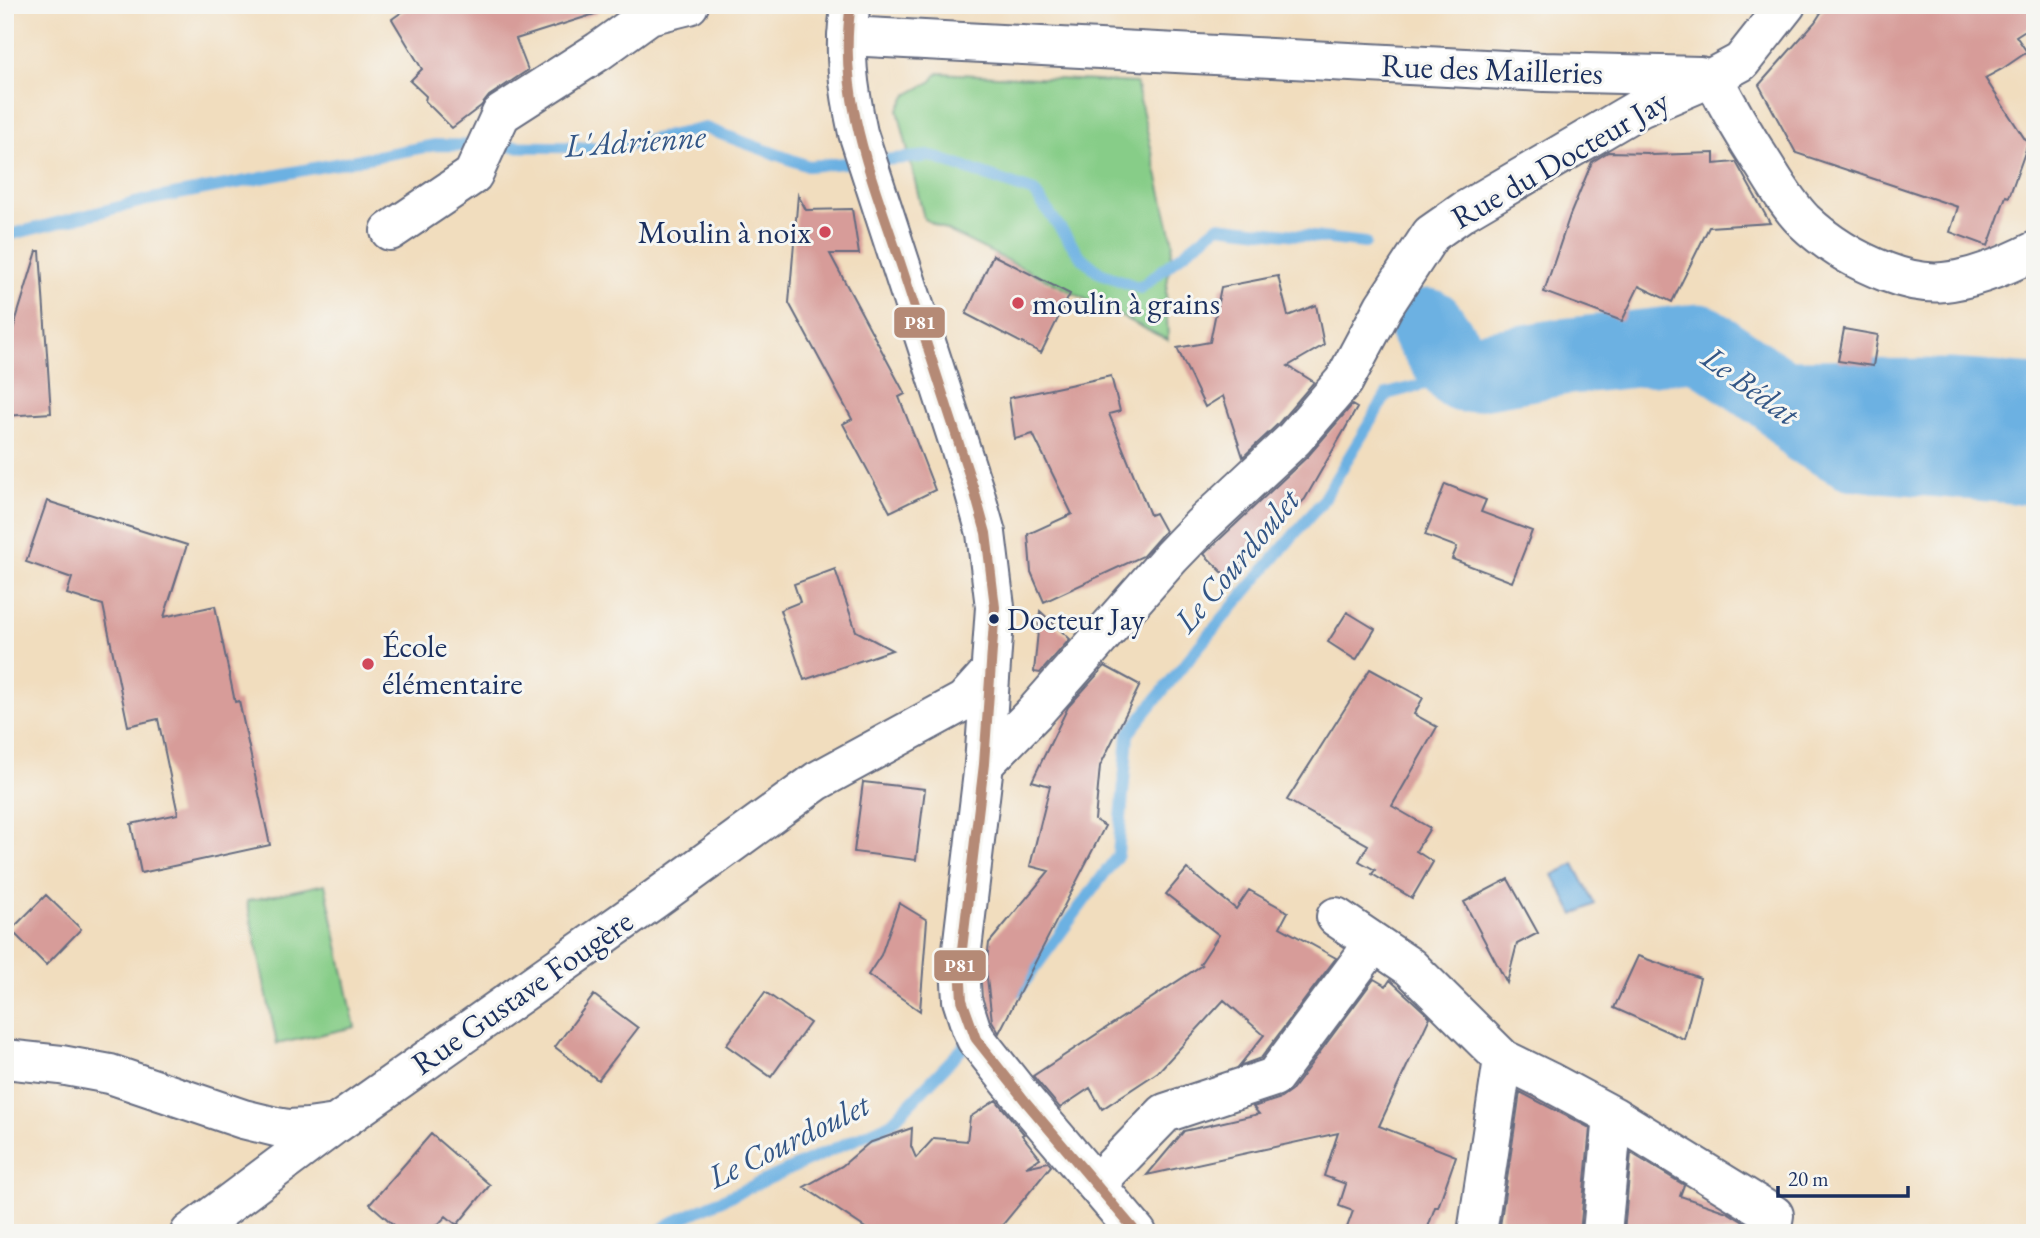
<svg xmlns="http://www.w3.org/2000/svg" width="2040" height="1238" viewBox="0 0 2040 1238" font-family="'EB Garamond',serif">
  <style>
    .green { fill: #87cd88; stroke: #517e73; stroke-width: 2 }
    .water { fill: #6cb1e2; stroke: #4470a0; stroke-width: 2 }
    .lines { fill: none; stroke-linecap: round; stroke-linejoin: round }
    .stream { stroke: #6cb1e2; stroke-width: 12 }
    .river { stroke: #6cb1e2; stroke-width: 77 }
    .building { fill: #d79c99 }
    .minor-casing { stroke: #666c80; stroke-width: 42 }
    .tertiary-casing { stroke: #666c80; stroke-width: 42 }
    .minor { stroke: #fff; stroke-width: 38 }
    .tertiary { stroke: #fff; stroke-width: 38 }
    .bus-1-casing { stroke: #f6f6f2; stroke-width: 16 }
    .bus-1 { stroke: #b58a76; stroke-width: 10 }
    .poi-dot { fill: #d1495b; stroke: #f6f6f2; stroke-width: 2.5 }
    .bus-dot { fill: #1b2f5e; stroke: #f6f6f2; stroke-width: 2.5 }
    .labels { text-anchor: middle; stroke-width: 6; stroke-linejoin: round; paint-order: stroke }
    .bus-label { font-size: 30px; fill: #1b2f5e; stroke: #f6f6f2; text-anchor: start }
    .street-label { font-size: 32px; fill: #1b2f5e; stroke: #f6f6f2 }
    .poi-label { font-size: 32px; fill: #1b2f5e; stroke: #f6f6f2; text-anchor: start }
    .water-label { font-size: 33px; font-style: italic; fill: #335686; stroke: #f6f6f2 }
    .line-badge { stroke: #f6f6f2; stroke-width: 2.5 }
    .badge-label { font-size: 19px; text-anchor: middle; font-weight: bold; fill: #fff }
  </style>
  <rect width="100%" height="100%" fill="#f6f6f2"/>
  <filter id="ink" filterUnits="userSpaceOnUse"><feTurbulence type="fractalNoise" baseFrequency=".0143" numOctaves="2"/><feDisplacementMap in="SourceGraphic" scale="14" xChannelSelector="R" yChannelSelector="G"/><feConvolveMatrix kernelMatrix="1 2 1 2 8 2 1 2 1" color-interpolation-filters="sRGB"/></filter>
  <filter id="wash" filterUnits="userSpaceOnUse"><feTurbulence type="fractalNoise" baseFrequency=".00686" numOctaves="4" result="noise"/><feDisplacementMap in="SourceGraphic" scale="28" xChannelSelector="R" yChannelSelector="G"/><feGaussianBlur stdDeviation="1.57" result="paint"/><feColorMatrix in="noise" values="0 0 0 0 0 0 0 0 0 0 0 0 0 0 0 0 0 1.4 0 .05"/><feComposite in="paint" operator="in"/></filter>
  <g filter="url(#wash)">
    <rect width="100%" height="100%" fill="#f1ddbe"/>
    <path class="green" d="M 938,73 L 1136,83 L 1173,242 L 1166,292 L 1168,340 L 924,219 L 898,110 L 907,95 L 932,81 Z
      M 325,884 L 355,1027 L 277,1044 L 247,901 Z"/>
    <path class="water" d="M 1574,864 L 1595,904 L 1574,915 L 1553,875 Z"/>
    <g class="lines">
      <path class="stream" d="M 5,236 L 147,200 L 435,145 L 612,148 L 705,128 L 808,166 L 931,156 L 1034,192 L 1081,257 L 1100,273 L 1140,288 L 1218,226 L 1365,243
        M 1018,991 L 1118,855 L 1128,734 L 1195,651 L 1321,503 L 1387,394 L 1463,374
        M 658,1233 L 669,1224 L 891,1123 L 1003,1006"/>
      <path class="river" d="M 1428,327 L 1449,358 L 1463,374 L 1561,357 L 1699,342 L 1781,398 L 1810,428 L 1854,452 L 2035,467
        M 1781,398 L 1949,397 L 2035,403"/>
    </g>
    <g id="blocks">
      <path class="building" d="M 412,5 L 597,5 L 598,13 L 516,39 L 528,70 L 489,96 L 481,106 L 452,128 L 425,101 L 426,96 L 410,81 L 422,69 L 392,19 Z
        M 1826,5 L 2035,5 L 2035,24 L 2016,36 L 2027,52 L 2002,69 L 1985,78 L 2028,144 L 2009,197 L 2006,196 L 1988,246 L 1950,232 L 1958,207 L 1796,153 L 1759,85 L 1815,22 Z
        M 1608,152 L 1648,153 L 1652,155 L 1714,153 L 1714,164 L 1736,162 L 1770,223 L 1709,227 L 1672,302 L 1639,286 L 1622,321 L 1544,292 L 1570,215 L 1592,162 Z
        M 798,195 L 806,210 L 852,209 L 859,254 L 830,254 L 905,394 L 899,397 L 935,490 L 890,512 L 843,424 L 852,419 L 789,303 Z
        M 37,251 L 40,251 L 51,413 L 5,416 L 5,339 L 10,339 Z
        M 993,255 L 1070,294 L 1041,353 L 966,314 Z
        M 1278,276 L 1288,316 L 1316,305 L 1324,345 L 1288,366 L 1314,382 L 1278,424 L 1243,457 L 1223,396 L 1205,407 L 1177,348 L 1210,342 L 1221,287 Z
        M 1844,329 L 1878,335 L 1873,366 L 1838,361 Z
        M 1111,376 L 1120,411 L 1109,414 L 1150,515 L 1155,513 L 1165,531 L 1143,556 L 1044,602 L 1031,572 L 1028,534 L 1072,514 L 1033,434 L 1015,439 L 1009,398 Z
        M 1352,405 L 1357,408 L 1305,499 L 1257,545 L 1228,578 L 1204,554 L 1309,455 Z
        M 1445,484 L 1486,500 L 1481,512 L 1532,531 L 1512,582 L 1452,559 L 1457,547 L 1425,535 Z
        M 47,501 L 187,545 L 164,617 L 215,606 L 235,702 L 239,701 L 270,845 L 141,873 L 131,824 L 178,814 L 158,719 L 128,726 L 103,605 L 67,594 L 72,578 L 26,562 Z
        M 835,569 L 856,631 L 892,650 L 804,680 L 780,610 L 800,602 L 794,584 Z
        M 1040,611 L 1070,639 L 1040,673 L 1034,672 Z
        M 1347,612 L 1375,629 L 1356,660 L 1328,642 Z
        M 1105,666 L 1140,685 L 1100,766 L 1095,820 L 1105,826 L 999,1033 L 992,1021 L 986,969 L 989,943 L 1049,871 L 1030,866 L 1050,786 L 1032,781 L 1068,707 Z
        M 1370,669 L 1423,698 L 1414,714 L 1437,727 L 1392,806 L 1430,828 L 1416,851 L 1433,862 L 1412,898 L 1372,874 L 1375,870 L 1359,861 L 1368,845 L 1287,800 Z
        M 863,782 L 925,789 L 916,860 L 854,852 Z
        M 1187,869 L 1236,909 L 1249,890 L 1288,912 L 1280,927 L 1336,958 L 1261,1058 L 1239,1066 L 1264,1035 L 1224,1000 L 1158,1072 L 1102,1109 L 1090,1088 L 1060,1108 L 1033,1076 L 1202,965 L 1200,964 L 1219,935 L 1166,894 Z
        M 1508,879 L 1538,933 L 1517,944 L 1507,983 L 1464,902 Z
        M 46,895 L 81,929 L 46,965 L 11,930 Z
        M 899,903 L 927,920 L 920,1011 L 868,975 L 881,955 Z
        M 1638,956 L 1700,978 L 1684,1039 L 1614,1008 Z
        M 1374,979 L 1386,986 L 1390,980 L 1430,1017 L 1379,1126 L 1456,1156 L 1438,1207 L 1435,1207 L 1426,1233 L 1345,1233 L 1353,1211 L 1339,1206 L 1346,1184 L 1324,1176 L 1338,1133 L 1147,1175 L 1184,1131 L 1259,1114 L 1253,1107 L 1281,1098 L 1291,1091 Z
        M 765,992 L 810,1023 L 771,1077 L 726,1045 Z
        M 594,995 L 638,1028 L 598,1080 L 555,1047 Z
        M 1520,1092 L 1590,1128 L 1580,1233 L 1499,1233 Z
        M 996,1100 L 1024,1134 L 1022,1135 L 1040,1158 L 1026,1167 L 1048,1162 L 1051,1166 L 996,1233 L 873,1233 L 804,1187 L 842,1166 L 869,1143 L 912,1128 L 911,1146 L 916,1158 L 934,1138 L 967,1141 L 970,1117 Z
        M 431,1134 L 490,1185 L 457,1225 L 446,1216 L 430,1233 L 403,1233 L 370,1204 Z
        M 1631,1153 L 1684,1185 L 1680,1196 L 1727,1212 L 1750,1226 L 1750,1233 L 1624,1233 Z"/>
    </g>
  </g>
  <g filter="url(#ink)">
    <use href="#blocks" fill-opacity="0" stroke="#666c80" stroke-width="2"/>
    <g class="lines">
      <defs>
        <path id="minor" d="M 847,36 L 1544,72 L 1700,76
          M 1713,77 C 1728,107 1745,136 1764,165 C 1776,184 1788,205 1804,221 C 1827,243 1857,261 1886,272 C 1904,279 1924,284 1944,282 C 1975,279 2007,265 2035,251
          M 390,231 L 473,175 L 501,114 L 599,51 L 649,15 L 689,5
          M 984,764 L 1035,712 L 1171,557 L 1201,526 L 1294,439 L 1344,381 L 1384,306 L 1431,234 L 1464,211 L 1640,108 L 1713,77 L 1741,62 L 1786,5
          M 1336,917 L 1410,967 L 1503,1059 L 1548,1081 L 1613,1116 L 1774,1215 L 1771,1233
          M 5,1059 L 61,1065 L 110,1074 L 243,1119 L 276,1127 L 288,1129 L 308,1128 L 336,1124 L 655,899 L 817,781 L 964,701 L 990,672
          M 1096,1184 L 1165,1113 L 1274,1077 L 1374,943
          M 190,1233 L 334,1125
          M 1477,1233 L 1503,1059
          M 1602,1233 L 1613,1116"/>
        <path id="tertiary" d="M 851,5 C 842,48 849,91 858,133 L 974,490 L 986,533 L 995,607 L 984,764 L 960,966 L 962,1000 L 971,1028 L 976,1039 L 1026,1102 L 1137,1233"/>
      </defs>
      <use href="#minor" class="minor-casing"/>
      <use href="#tertiary" class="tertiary-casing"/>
      <use href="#minor" class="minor"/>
      <use href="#tertiary" class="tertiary"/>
      <defs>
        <path id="bus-1" d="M 851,5 C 836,96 874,183 902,268 C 926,342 950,416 974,490 L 986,533 L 995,607 L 984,764 L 960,966 L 962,1000 L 976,1039 L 1026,1102 L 1137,1233"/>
      </defs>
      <use href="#bus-1" class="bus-1-casing"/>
      <use href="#bus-1" class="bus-1"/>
    </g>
  </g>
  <g class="poi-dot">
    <circle cx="825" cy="232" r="7"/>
    <circle cx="1018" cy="303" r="7"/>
    <circle cx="368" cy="664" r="7"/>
  </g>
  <circle class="bus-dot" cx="994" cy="619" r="6"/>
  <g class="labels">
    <g class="bus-label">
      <text x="1007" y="630">Docteur Jay</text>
    </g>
    <g class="street-label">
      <text transform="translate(1492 69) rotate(2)" y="11">Rue des Mailleries</text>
      <text transform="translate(1560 159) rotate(-30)" y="11">Rue du Docteur Jay</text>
      <text transform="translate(522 992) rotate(-35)" y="11">Rue Gustave Fougère</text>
    </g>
    <g class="poi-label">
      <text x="811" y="243" text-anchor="end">Moulin à noix</text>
      <text x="1032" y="314">moulin à grains</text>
      <text x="382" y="657">École<tspan x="382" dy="37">élémentaire</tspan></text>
    </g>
    <g class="water-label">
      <text transform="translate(635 140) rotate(-4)" y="12">L'Adrienne</text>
      <text transform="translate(1751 385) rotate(36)" y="12">Le Bédat</text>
      <text transform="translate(1236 560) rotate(-50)" y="12">Le Courdoulet</text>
      <text transform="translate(788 1140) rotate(-26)" y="12">Le Courdoulet</text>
    </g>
  </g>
  <g class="line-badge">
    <rect x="893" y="306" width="53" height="33" rx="7" fill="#b58a76"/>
    <rect x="933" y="949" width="54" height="33" rx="7" fill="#b58a76"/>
  </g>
  <g class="badge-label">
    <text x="920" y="329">P81</text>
    <text x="960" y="972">P81</text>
  </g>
  <rect width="2040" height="1238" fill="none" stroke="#f6f6f2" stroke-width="28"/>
  <path d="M1778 1186v10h130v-10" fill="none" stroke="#1b2f5e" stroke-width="3.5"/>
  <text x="1788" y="1186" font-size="21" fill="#1b2f5e" stroke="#f6f6f2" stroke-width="5" paint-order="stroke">20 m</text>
</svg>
